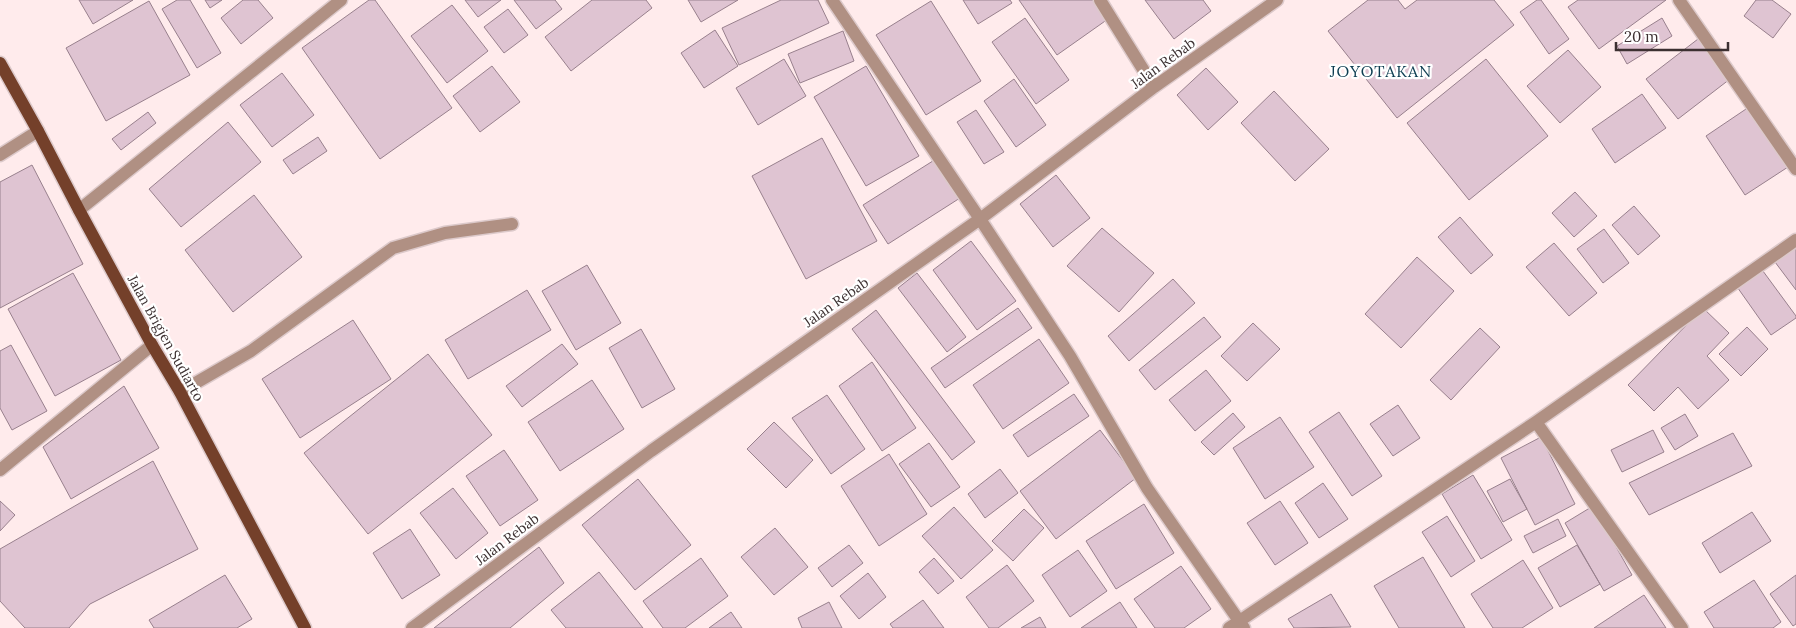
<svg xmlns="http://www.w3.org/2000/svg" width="1796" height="628" viewBox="0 0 1796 628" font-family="Lora,serif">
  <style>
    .building { fill: #dfc4d2; stroke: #98808d }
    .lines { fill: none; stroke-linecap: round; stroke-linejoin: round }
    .minor-casing { stroke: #dcc9ca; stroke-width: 15 }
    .major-casing { stroke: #dcc9ca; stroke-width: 15 }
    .minor { stroke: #b09083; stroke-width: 12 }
    .major { stroke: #74402a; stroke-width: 12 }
    .labels { text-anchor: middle; stroke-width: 4.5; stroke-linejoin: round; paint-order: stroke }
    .street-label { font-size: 14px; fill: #3c3031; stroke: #fff }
    .quarter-label { font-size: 16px; letter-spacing: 1px; fill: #0d3d51; stroke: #fff }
  </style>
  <rect width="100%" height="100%" fill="#ffebec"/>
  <path class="building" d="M 79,0 L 133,0 L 93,24 Z
    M 177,0 L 190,0 L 221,53 L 197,68 L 162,9 Z
    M 205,0 L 222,0 L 210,8 Z
    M 243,0 L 258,0 L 273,18 L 241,44 L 221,18 Z
    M 369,0 L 375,0 L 452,108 L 380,159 L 302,48 Z
    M 465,0 L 501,0 L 478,17 Z
    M 514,0 L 555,0 L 562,9 L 536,29 Z
    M 592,0 L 646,0 L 652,8 L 571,71 L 545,37 Z
    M 688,0 L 738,0 L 701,22 Z
    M 781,0 L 818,0 L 829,23 L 739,65 L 722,28 Z
    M 963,0 L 1010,0 L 1012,3 L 978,24 Z
    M 1019,0 L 1095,0 L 1108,19 L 1057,55 Z
    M 1145,0 L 1203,0 L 1211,11 L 1174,39 Z
    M 1368,0 L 1398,0 L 1405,9 L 1417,0 L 1494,0 L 1514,25 L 1397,118 L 1328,31 Z
    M 1537,0 L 1541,0 L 1569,39 L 1549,54 L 1520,12 Z
    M 1578,0 L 1666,0 L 1599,49 L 1568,7 Z
    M 1756,0 L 1772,0 L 1791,14 L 1773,38 L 1744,16 Z
    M 149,1 L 190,75 L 106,121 L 66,48 Z
    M 931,1 L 981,81 L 926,115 L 876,35 Z
    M 452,5 L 488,51 L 447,83 L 411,36 Z
    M 508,9 L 528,35 L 504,53 L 484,27 Z
    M 1025,18 L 1069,80 L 1036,104 L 992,42 Z
    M 1662,18 L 1672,36 L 1627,64 L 1617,46 Z
    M 715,30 L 738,66 L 704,88 L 681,53 Z
    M 843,31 L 854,61 L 800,83 L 788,54 Z
    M 1698,39 L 1730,79 L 1678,119 L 1646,79 Z
    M 1568,50 L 1601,87 L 1560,123 L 1527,86 Z
    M 784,59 L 806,96 L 758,125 L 736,88 Z
    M 1486,59 L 1548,136 L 1469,200 L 1407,123 Z
    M 492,66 L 520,102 L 480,132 L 453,96 Z
    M 866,66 L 919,156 L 866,186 L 814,97 Z
    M 1206,68 L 1238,102 L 1208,130 L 1177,95 Z
    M 282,73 L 314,115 L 272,147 L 240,105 Z
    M 1014,79 L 1046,125 L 1016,147 L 984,101 Z
    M 1274,91 L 1329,149 L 1295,181 L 1241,123 Z
    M 1642,94 L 1666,128 L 1615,163 L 1592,129 Z
    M 1749,107 L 1788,167 L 1745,195 L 1706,136 Z
    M 976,110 L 1004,152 L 984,164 L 957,122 Z
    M 148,112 L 156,123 L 121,150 L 112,139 Z
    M 228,122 L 261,162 L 181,227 L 149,189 Z
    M 318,137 L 327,151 L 293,174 L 283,160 Z
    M 822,138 L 877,241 L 806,279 L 752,176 Z
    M 936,159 L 960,198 L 888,244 L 863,205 Z
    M 32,165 L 83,264 L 0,308 L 0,182 Z
    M 1056,175 L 1090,218 L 1053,247 L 1020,204 Z
    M 1575,192 L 1597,216 L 1574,237 L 1552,213 Z
    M 254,195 L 302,257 L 233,312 L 185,250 Z
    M 1634,206 L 1660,236 L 1638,255 L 1612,225 Z
    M 1460,217 L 1493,255 L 1471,274 L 1438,237 Z
    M 1102,228 L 1154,273 L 1119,312 L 1067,266 Z
    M 1604,229 L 1629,263 L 1603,283 L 1577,249 Z
    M 971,241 L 1016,301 L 977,330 L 933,270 Z
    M 1554,243 L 1597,293 L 1569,316 L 1526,267 Z
    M 1796,247 L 1796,290 L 1775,262 Z
    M 1417,257 L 1454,291 L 1401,348 L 1365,314 Z
    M 587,265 L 621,323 L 576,350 L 542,291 Z
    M 1760,267 L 1796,316 L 1796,318 L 1771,335 L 1735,284 Z
    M 73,273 L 121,360 L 55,396 L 8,309 Z
    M 917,273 L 966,337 L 947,352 L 898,288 Z
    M 1173,279 L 1195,303 L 1129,361 L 1108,336 Z
    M 527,290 L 551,330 L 468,379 L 445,340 Z
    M 1018,308 L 1032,328 L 945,388 L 931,368 Z
    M 1703,308 L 1729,333 L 1707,356 L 1729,380 L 1698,409 L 1678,387 L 1654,411 L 1628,385 Z
    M 876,310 L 975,442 L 952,460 L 852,329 Z
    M 1204,317 L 1221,337 L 1155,390 L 1139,370 Z
    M 353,320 L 391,379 L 300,438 L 262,379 Z
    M 1253,323 L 1280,349 L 1247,381 L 1221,356 Z
    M 1747,327 L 1768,349 L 1741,376 L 1719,354 Z
    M 1480,328 L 1500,347 L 1451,400 L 1430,380 Z
    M 641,329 L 675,389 L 642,408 L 609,348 Z
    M 1039,339 L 1069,383 L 1003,429 L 973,385 Z
    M 562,344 L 578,364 L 522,407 L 506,386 Z
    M 11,345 L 47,411 L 12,430 L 0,408 L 0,351 Z
    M 428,354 L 492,435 L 368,534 L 304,453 Z
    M 872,362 L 916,428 L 882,451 L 839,386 Z
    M 1206,370 L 1231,401 L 1195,431 L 1169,400 Z
    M 592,380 L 624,429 L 560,471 L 528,422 Z
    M 124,386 L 159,448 L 71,499 L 43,447 Z
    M 1074,394 L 1089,416 L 1028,457 L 1013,435 Z
    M 827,395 L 865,449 L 831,474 L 792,418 Z
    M 1398,405 L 1420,438 L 1393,456 L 1370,424 Z
    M 1339,412 L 1382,476 L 1352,496 L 1309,432 Z
    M 1233,413 L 1245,427 L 1214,455 L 1201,442 Z
    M 1685,414 L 1698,436 L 1675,450 L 1661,428 Z
    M 1280,417 L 1314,467 L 1265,499 L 1233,448 Z
    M 774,422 L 813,460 L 786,488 L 747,449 Z
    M 1100,430 L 1136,478 L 1056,539 L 1020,491 Z
    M 1653,430 L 1664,452 L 1622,472 L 1611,450 Z
    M 1733,433 L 1752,466 L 1649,515 L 1629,483 Z
    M 1541,437 L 1575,504 L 1535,525 L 1501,458 Z
    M 929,443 L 960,487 L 931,507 L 899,464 Z
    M 504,450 L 538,500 L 500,526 L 466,476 Z
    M 889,454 L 927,514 L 879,546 L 841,486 Z
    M 153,461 L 198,549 L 90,604 L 69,628 L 25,628 L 0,601 L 0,549 Z
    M 1000,469 L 1018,493 L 985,518 L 968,494 Z
    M 1473,475 L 1512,540 L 1481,559 L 1442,494 Z
    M 638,479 L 691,545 L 635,590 L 582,525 Z
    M 1510,479 L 1527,509 L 1503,522 L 1487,491 Z
    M 1323,483 L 1348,519 L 1319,538 L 1295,503 Z
    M 453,488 L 488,533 L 456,559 L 420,513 Z
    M 0,501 L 15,515 L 0,531 Z
    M 1280,501 L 1308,543 L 1275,565 L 1247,523 Z
    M 1144,504 L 1174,553 L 1116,589 L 1086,541 Z
    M 1593,506 L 1632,575 L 1604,591 L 1565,523 Z
    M 954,507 L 993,550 L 961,579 L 922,536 Z
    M 1024,509 L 1044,528 L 1013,561 L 992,541 Z
    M 1752,512 L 1771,541 L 1720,573 L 1702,543 Z
    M 1447,516 L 1475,561 L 1451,577 L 1422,532 Z
    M 1558,519 L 1566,536 L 1533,553 L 1524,536 Z
    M 775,528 L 808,567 L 774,595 L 741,557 Z
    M 410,529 L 440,575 L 402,599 L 373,553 Z
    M 849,545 L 863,563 L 832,587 L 818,568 Z
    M 1577,545 L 1600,584 L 1560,607 L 1538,568 Z
    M 539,547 L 564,583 L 510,628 L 434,628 Z
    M 1078,550 L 1107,591 L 1070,617 L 1042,575 Z
    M 1423,557 L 1465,628 L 1399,628 L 1374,586 Z
    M 701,558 L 728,596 L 685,628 L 663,628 L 643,601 Z
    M 934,558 L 954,581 L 938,594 L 919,572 Z
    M 1523,560 L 1553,608 L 1522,628 L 1493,628 L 1471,594 Z
    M 1007,565 L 1034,601 L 998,628 L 989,628 L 966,597 Z
    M 1181,566 L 1211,609 L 1184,628 L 1155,628 L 1134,599 Z
    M 599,572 L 643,628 L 566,628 L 551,610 Z
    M 868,573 L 886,597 L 859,619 L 840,596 Z
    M 225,575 L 252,619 L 237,628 L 154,628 L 149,620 Z
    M 1796,575 L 1796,624 L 1793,626 L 1770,594 Z
    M 1754,580 L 1781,622 L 1773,628 L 1714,628 L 1704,612 Z
    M 1331,594 L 1351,627 L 1294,628 L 1288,619 Z
    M 1644,595 L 1666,628 L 1594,628 Z
    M 923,600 L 944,628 L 893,628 L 890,624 Z
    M 829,602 L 842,628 L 802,628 L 798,618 Z
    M 1120,602 L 1137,628 L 1081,628 Z
    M 731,612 L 742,628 L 709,628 Z
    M 1040,617 L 1046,628 L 1021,628 Z"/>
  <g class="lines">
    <defs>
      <path id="minor" d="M 832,0 L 980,219 L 1070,356 L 1147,488 L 1244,628
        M 1100,0 L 1154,87
        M 1679,0 L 1796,169
        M 0,155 L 38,131
        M 79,210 L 341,0
        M 180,392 L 251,351 L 393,248 L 445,233 L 512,224
        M 1536,422 L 1682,628
        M 0,470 L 152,345
        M 412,628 L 651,451 L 980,219 L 1154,87 L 1277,0
        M 1229,628 L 1536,422 L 1796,240"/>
      <path id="major" d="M 0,63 L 38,131 L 79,210 L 152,345 L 180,392 L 305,628"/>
    </defs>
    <use href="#minor" class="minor-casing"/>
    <use href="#major" class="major-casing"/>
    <use href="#minor" class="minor"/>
    <use href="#major" class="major"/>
  </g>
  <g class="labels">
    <g class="street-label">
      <text transform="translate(1163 63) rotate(-36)" y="5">Jalan Rebab</text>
      <text transform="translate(836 302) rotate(-35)" y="5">Jalan Rebab</text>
      <text transform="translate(166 338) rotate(61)" y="5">Jalan Brigjen Sudiarto</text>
      <text transform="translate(507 539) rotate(-37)" y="5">Jalan Rebab</text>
    </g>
    <g class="quarter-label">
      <text x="1381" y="77">JOYOTAKAN</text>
    </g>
  </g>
  <path d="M1616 42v8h112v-8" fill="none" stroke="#3c3031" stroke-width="2.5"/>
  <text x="1624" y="42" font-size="15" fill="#3c3031" stroke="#ffffff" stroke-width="4" paint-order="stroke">20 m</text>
</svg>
